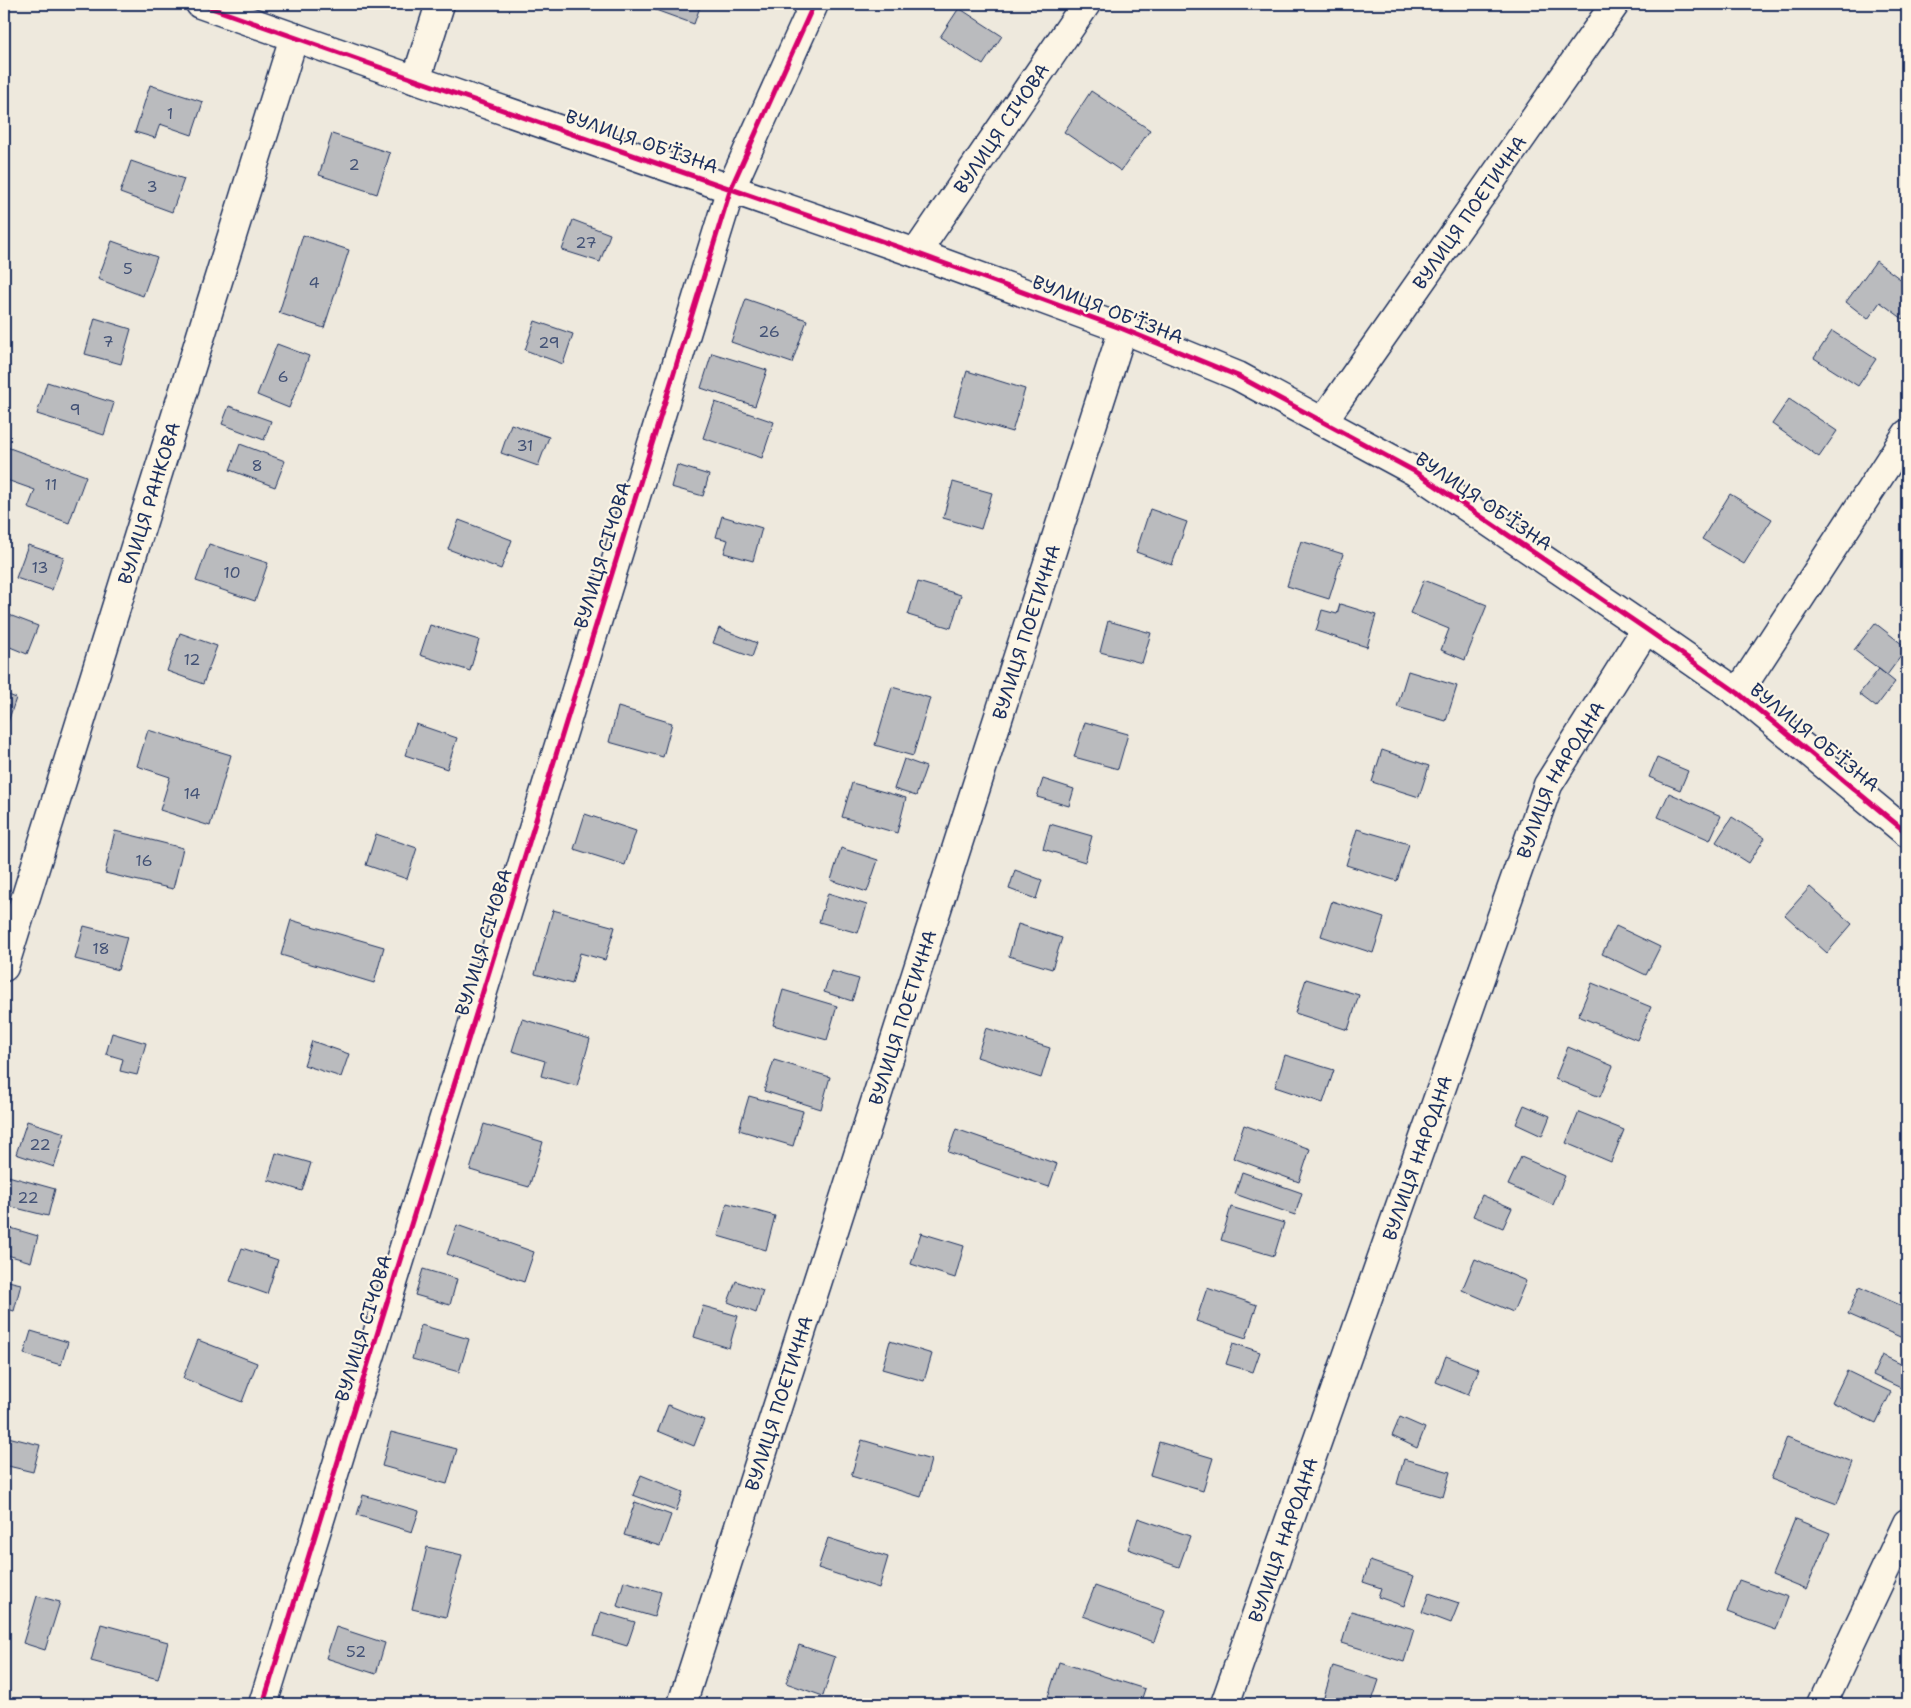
<svg xmlns="http://www.w3.org/2000/svg" width="1911" height="1708" viewBox="0 0 1911 1708" font-family="'Shantell Sans',sans-serif">
  <style>
    .building { fill: #babbbe; stroke: #1b2f5e }
    .lines { fill: none; stroke-linecap: round; stroke-linejoin: round }
    .minor-casing { stroke: #1b2f5e; stroke-width: 31 }
    .minor { stroke: #fcf5e5; stroke-width: 28 }
    .cycleway-casing { stroke: #fcf5e5; stroke-width: 8 }
    .cycleway { stroke: #d6006c; stroke-width: 5 }
    .labels { text-anchor: middle; stroke-width: 4.5; stroke-linejoin: round; paint-order: stroke }
    .number-label { font-size: 16px; fill: #435276 }
    .street-label { font-size: 19px; fill: #1b2f5e; stroke: #fcf5e5 }
  </style>
  <rect width="100%" height="100%" fill="#eee9dd"/>
  <filter id="ink" filterUnits="userSpaceOnUse"><feTurbulence type="fractalNoise" baseFrequency=".02" numOctaves="2"/><feDisplacementMap in="SourceGraphic" scale="10" xChannelSelector="R" yChannelSelector="G"/><feConvolveMatrix kernelMatrix="1 2 1 2 8 2 1 2 1" color-interpolation-filters="sRGB"/></filter>
  <g filter="url(#ink)">
    <path class="building" d="M 639,4 L 701,4 L 694,24 Z
      M 959,8 L 1002,36 L 983,65 L 940,37 Z
      M 150,85 L 203,102 L 192,135 L 160,124 L 155,138 L 135,132 Z
      M 1091,91 L 1150,130 L 1121,171 L 1064,132 Z
      M 332,134 L 390,153 L 377,194 L 319,175 Z
      M 131,161 L 184,179 L 172,212 L 120,193 Z
      M 573,220 L 610,234 L 600,262 L 562,250 Z
      M 303,235 L 349,250 L 324,328 L 279,313 Z
      M 112,241 L 157,257 L 143,296 L 98,279 Z
      M 1876,261 L 1907,284 L 1907,313 L 1903,319 L 1880,302 L 1868,319 L 1846,302 Z
      M 746,299 L 807,320 L 792,363 L 731,342 Z
      M 95,318 L 131,329 L 121,364 L 85,354 Z
      M 535,321 L 573,334 L 563,364 L 525,350 Z
      M 1832,331 L 1876,359 L 1858,386 L 1814,358 Z
      M 277,344 L 309,356 L 289,408 L 257,395 Z
      M 712,353 L 767,370 L 755,406 L 701,388 Z
      M 967,371 L 1025,389 L 1012,432 L 954,415 Z
      M 47,382 L 114,403 L 104,435 L 37,414 Z
      M 1789,399 L 1837,431 L 1819,457 L 1772,424 Z
      M 715,402 L 774,422 L 762,458 L 703,438 Z
      M 229,406 L 271,421 L 264,440 L 222,424 Z
      M 511,424 L 549,437 L 538,466 L 501,453 Z
      M 240,444 L 285,461 L 275,487 L 230,470 Z
      M 4,446 L 86,476 L 69,523 L 28,508 L 35,490 L 4,479 Z
      M 677,465 L 709,475 L 703,496 L 671,487 Z
      M 953,482 L 992,493 L 981,529 L 943,518 Z
      M 1730,494 L 1772,519 L 1744,564 L 1702,539 Z
      M 1150,509 L 1187,522 L 1172,565 L 1136,552 Z
      M 722,516 L 762,528 L 753,561 L 724,553 L 728,540 L 716,537 Z
      M 459,520 L 512,540 L 501,569 L 448,549 Z
      M 1301,541 L 1343,554 L 1329,599 L 1287,586 Z
      M 209,544 L 268,563 L 255,601 L 196,581 Z
      M 28,545 L 64,557 L 52,590 L 16,578 Z
      M 1424,580 L 1487,605 L 1465,660 L 1441,650 L 1449,629 L 1410,613 Z
      M 918,582 L 961,595 L 951,628 L 908,615 Z
      M 1340,604 L 1376,615 L 1367,647 L 1316,631 L 1322,610 L 1337,614 Z
      M 4,613 L 38,626 L 27,654 L 10,647 L 6,658 L 4,657 Z
      M 1108,621 L 1151,633 L 1142,663 L 1100,652 Z
      M 1875,623 L 1907,648 L 1887,675 L 1854,650 Z
      M 430,625 L 479,640 L 470,671 L 420,655 Z
      M 719,628 L 757,643 L 752,657 L 713,643 Z
      M 180,633 L 217,646 L 203,684 L 167,671 Z
      M 1879,669 L 1895,682 L 1876,707 L 1859,694 Z
      M 1408,671 L 1457,686 L 1446,721 L 1397,707 Z
      M 892,687 L 930,698 L 913,756 L 875,745 Z
      M 4,693 L 16,698 L 5,731 L 4,731 Z
      M 618,707 L 672,723 L 663,757 L 609,742 Z
      M 1085,722 L 1128,734 L 1118,769 L 1074,757 Z
      M 416,724 L 457,738 L 447,769 L 405,755 Z
      M 148,730 L 231,755 L 210,826 L 160,810 L 170,777 L 137,766 Z
      M 1382,750 L 1429,766 L 1419,797 L 1372,782 Z
      M 1657,758 L 1688,771 L 1680,790 L 1649,777 Z
      M 904,759 L 926,767 L 916,796 L 894,789 Z
      M 1043,779 L 1074,789 L 1069,806 L 1037,797 Z
      M 852,783 L 906,798 L 897,833 L 842,817 Z
      M 1669,793 L 1721,816 L 1710,840 L 1658,817 Z
      M 585,814 L 636,831 L 625,865 L 574,849 Z
      M 1732,817 L 1765,838 L 1749,863 L 1716,842 Z
      M 1050,824 L 1092,836 L 1085,862 L 1043,849 Z
      M 1357,829 L 1409,844 L 1397,881 L 1346,865 Z
      M 115,831 L 183,848 L 173,889 L 105,873 Z
      M 376,834 L 417,848 L 407,879 L 366,865 Z
      M 841,848 L 878,860 L 867,892 L 831,880 Z
      M 1015,870 L 1042,880 L 1036,899 L 1009,889 Z
      M 1810,887 L 1852,924 L 1827,953 L 1785,915 Z
      M 828,893 L 867,905 L 858,933 L 819,922 Z
      M 1332,901 L 1384,918 L 1373,953 L 1321,936 Z
      M 553,910 L 615,927 L 605,960 L 580,953 L 572,984 L 535,974 Z
      M 291,920 L 384,947 L 374,983 L 281,955 Z
      M 1018,924 L 1062,938 L 1052,969 L 1009,956 Z
      M 84,926 L 127,937 L 118,970 L 75,959 Z
      M 1616,926 L 1660,947 L 1646,975 L 1602,954 Z
      M 831,971 L 859,979 L 852,1001 L 824,992 Z
      M 1306,979 L 1359,995 L 1348,1030 L 1295,1013 Z
      M 1592,983 L 1651,1007 L 1637,1040 L 1578,1016 Z
      M 783,990 L 837,1006 L 827,1040 L 773,1025 Z
      M 522,1019 L 590,1039 L 577,1086 L 541,1076 L 545,1061 L 512,1051 Z
      M 986,1028 L 1050,1048 L 1041,1078 L 977,1057 Z
      M 112,1033 L 146,1043 L 137,1075 L 120,1071 L 123,1059 L 106,1054 Z
      M 312,1041 L 349,1054 L 341,1077 L 304,1065 Z
      M 1568,1047 L 1613,1066 L 1600,1097 L 1555,1079 Z
      M 1285,1055 L 1334,1070 L 1323,1103 L 1275,1087 Z
      M 774,1060 L 830,1077 L 821,1109 L 764,1091 Z
      M 749,1096 L 803,1111 L 793,1146 L 739,1130 Z
      M 1524,1105 L 1550,1116 L 1542,1136 L 1516,1124 Z
      M 1579,1112 L 1624,1130 L 1611,1162 L 1566,1143 Z
      M 27,1121 L 65,1133 L 54,1167 L 16,1154 Z
      M 484,1124 L 543,1142 L 529,1187 L 470,1170 Z
      M 1244,1125 L 1310,1149 L 1299,1182 L 1233,1158 Z
      M 956,1129 L 1057,1164 L 1049,1187 L 948,1152 Z
      M 276,1153 L 311,1163 L 302,1191 L 268,1180 Z
      M 1521,1157 L 1565,1176 L 1553,1205 L 1508,1185 Z
      M 1242,1172 L 1302,1193 L 1295,1215 L 1235,1194 Z
      M 8,1176 L 55,1189 L 48,1216 L 4,1205 L 4,1190 Z
      M 1482,1195 L 1512,1208 L 1503,1228 L 1473,1216 Z
      M 727,1203 L 775,1216 L 766,1250 L 718,1236 Z
      M 1231,1207 L 1284,1223 L 1274,1256 L 1221,1240 Z
      M 457,1225 L 534,1252 L 524,1282 L 447,1254 Z
      M 4,1226 L 38,1236 L 31,1262 L 4,1254 Z
      M 921,1233 L 964,1246 L 955,1278 L 911,1264 Z
      M 242,1248 L 278,1260 L 267,1294 L 230,1281 Z
      M 1475,1259 L 1526,1281 L 1513,1312 L 1462,1290 Z
      M 423,1269 L 457,1279 L 450,1305 L 415,1295 Z
      M 4,1280 L 21,1284 L 14,1311 L 4,1308 Z
      M 736,1281 L 763,1291 L 756,1313 L 728,1302 Z
      M 1859,1287 L 1907,1308 L 1907,1340 L 1848,1314 Z
      M 1207,1288 L 1257,1305 L 1246,1338 L 1196,1321 Z
      M 703,1306 L 738,1316 L 729,1348 L 694,1337 Z
      M 421,1325 L 469,1339 L 459,1372 L 412,1359 Z
      M 31,1331 L 68,1342 L 61,1365 L 24,1354 Z
      M 198,1340 L 257,1363 L 242,1402 L 183,1378 Z
      M 890,1341 L 932,1354 L 924,1381 L 882,1369 Z
      M 1233,1343 L 1260,1352 L 1253,1372 L 1226,1364 Z
      M 1882,1355 L 1907,1367 L 1907,1374 L 1901,1388 L 1873,1375 Z
      M 1446,1356 L 1479,1369 L 1468,1395 L 1436,1382 Z
      M 1847,1371 L 1891,1392 L 1876,1423 L 1832,1402 Z
      M 668,1405 L 704,1420 L 694,1446 L 658,1431 Z
      M 1400,1417 L 1425,1428 L 1417,1448 L 1392,1436 Z
      M 391,1432 L 457,1449 L 447,1484 L 382,1466 Z
      M 4,1436 L 40,1445 L 33,1472 L 4,1465 Z
      M 1787,1437 L 1853,1462 L 1837,1504 L 1771,1479 Z
      M 862,1440 L 931,1460 L 921,1497 L 851,1476 Z
      M 1159,1442 L 1213,1458 L 1203,1491 L 1150,1475 Z
      M 1404,1459 L 1450,1472 L 1443,1497 L 1397,1484 Z
      M 641,1475 L 683,1492 L 676,1511 L 633,1495 Z
      M 363,1495 L 419,1511 L 412,1532 L 357,1515 Z
      M 635,1502 L 671,1515 L 660,1546 L 624,1535 Z
      M 1138,1518 L 1190,1536 L 1179,1567 L 1128,1549 Z
      M 1795,1519 L 1830,1533 L 1806,1589 L 1772,1575 Z
      M 828,1538 L 888,1557 L 879,1588 L 818,1568 Z
      M 427,1547 L 462,1555 L 446,1617 L 412,1609 Z
      M 1370,1561 L 1414,1576 L 1404,1606 L 1378,1597 L 1381,1588 L 1363,1582 Z
      M 1739,1580 L 1788,1597 L 1776,1630 L 1727,1612 Z
      M 624,1581 L 661,1592 L 654,1617 L 617,1606 Z
      M 1095,1586 L 1165,1611 L 1154,1642 L 1083,1616 Z
      M 1429,1593 L 1459,1603 L 1451,1623 L 1422,1612 Z
      M 37,1596 L 60,1602 L 45,1650 L 23,1643 Z
      M 1351,1611 L 1414,1629 L 1404,1662 L 1342,1643 Z
      M 601,1612 L 635,1622 L 627,1646 L 594,1636 Z
      M 101,1624 L 168,1642 L 158,1679 L 91,1661 Z
      M 336,1627 L 385,1643 L 376,1674 L 326,1658 Z
      M 799,1645 L 835,1657 L 823,1696 L 786,1683 Z
      M 1059,1662 L 1145,1689 L 1140,1704 L 1070,1704 L 1048,1697 Z
      M 1333,1666 L 1379,1680 L 1371,1704 L 1349,1704 L 1324,1697 Z
      M 1907,1685 L 1907,1704 L 1899,1704 Z"/>
    <g class="lines">
      <defs>
        <g id="minor">
          <path d="M 200,4 L 416,80 L 916,253 L 1123,329 L 1238,376 L 1414,471 L 1646,629 L 1738,693 L 1907,833"/>
          <path d="M 416,80 L 440,4"/>
          <path id="s1" d="M 916,253 L 1086,4"/>
          <path id="s2" d="M 1323,421 L 1615,4"/>
          <path d="M 1738,693 L 1907,434"/>
          <path id="s3" d="M 4,967 L 294,37"/>
          <path d="M 263,1704 L 731,188 L 814,4"/>
          <path id="s4" d="M 682,1704 L 1123,329"/>
          <path id="s5" d="M 1225,1704 L 1548,785 L 1646,629"/>
          <path d="M 1822,1704 L 1907,1523"/>
        </g>
      </defs>
      <use href="#minor" class="minor-casing"/>
      <use href="#minor" class="minor"/>
      <defs>
        <path id="cycleway" d="M 200,4 L 416,80 L 916,253 L 1123,329 L 1238,376 L 1414,471 L 1646,629 L 1738,693 L 1907,833
          M 263,1704 L 731,188 L 814,4"/>
      </defs>
      <use href="#cycleway" class="cycleway-casing"/>
      <use href="#cycleway" class="cycleway"/>
    </g>
  </g>
  <g class="labels">
    <g class="number-label">
      <text x="170" y="119">1</text>
      <text x="354" y="170">2</text>
      <text x="152" y="192">3</text>
      <text x="586" y="248">27</text>
      <text x="128" y="274">5</text>
      <text x="314" y="288">4</text>
      <text x="769" y="337">26</text>
      <text x="108" y="347">7</text>
      <text x="549" y="348">29</text>
      <text x="283" y="382">6</text>
      <text x="75" y="415">9</text>
      <text x="525" y="451">31</text>
      <text x="257" y="471">8</text>
      <text x="51" y="490">11</text>
      <text x="40" y="573">13</text>
      <text x="232" y="578">10</text>
      <text x="192" y="665">12</text>
      <text x="192" y="799">14</text>
      <text x="144" y="866">16</text>
      <text x="101" y="954">18</text>
      <text x="40" y="1150">22</text>
      <text x="28" y="1203">22</text>
      <text x="356" y="1657">52</text>
    </g>
    <g class="street-label">
      <text dy="7" stroke="none"><textPath href="#s1" startOffset="151">ВУЛИЦЯ СІЧОВА</textPath></text>
      <text transform="translate(642 141) rotate(19)" y="7">ВУЛИЦЯ ОБ'ЇЗНА</text>
      <text dy="7" stroke="none"><textPath href="#s2" startOffset="255">ВУЛИЦЯ ПОЕТИЧНА</textPath></text>
      <text transform="translate(1108 309) rotate(21)" y="7">ВУЛИЦЯ ОБ'ЇЗНА</text>
      <text transform="translate(1484 501) rotate(34)" y="7">ВУЛИЦЯ ОБ'ЇЗНА</text>
      <text dy="7" stroke="none"><textPath href="#s3" startOffset="486">ВУЛИЦЯ РАНКОВА</textPath></text>
      <text transform="translate(602 555) rotate(-73)" y="7">ВУЛИЦЯ СІЧОВА</text>
      <text dy="7" stroke="none"><textPath href="#s4" startOffset="1126">ВУЛИЦЯ ПОЕТИЧНА</textPath></text>
      <text transform="translate(1815 737) rotate(39)" y="7">ВУЛИЦЯ ОБ'ЇЗНА</text>
      <text dy="7" stroke="none"><textPath href="#s5" startOffset="984">ВУЛИЦЯ НАРОДНА</textPath></text>
      <text transform="translate(483 942) rotate(-73)" y="7">ВУЛИЦЯ СІЧОВА</text>
      <text dy="7" stroke="none"><textPath href="#s4" startOffset="721">ВУЛИЦЯ ПОЕТИЧНА</textPath></text>
      <text dy="7" stroke="none"><textPath href="#s5" startOffset="579">ВУЛИЦЯ НАРОДНА</textPath></text>
      <text transform="translate(363 1328) rotate(-73)" y="7">ВУЛИЦЯ СІЧОВА</text>
      <text dy="7" stroke="none"><textPath href="#s4" startOffset="316">ВУЛИЦЯ ПОЕТИЧНА</textPath></text>
      <text dy="7" stroke="none"><textPath href="#s5" startOffset="174">ВУЛИЦЯ НАРОДНА</textPath></text>
    </g>
  </g>
  <rect width="1911" height="1708" fill="none" stroke="#fcf5e5" stroke-width="20"/>
  <rect x="10" y="10" width="1891" height="1688" fill="none" stroke="#1b2f5e" stroke-width="2" filter="url(#ink)"/>
</svg>
